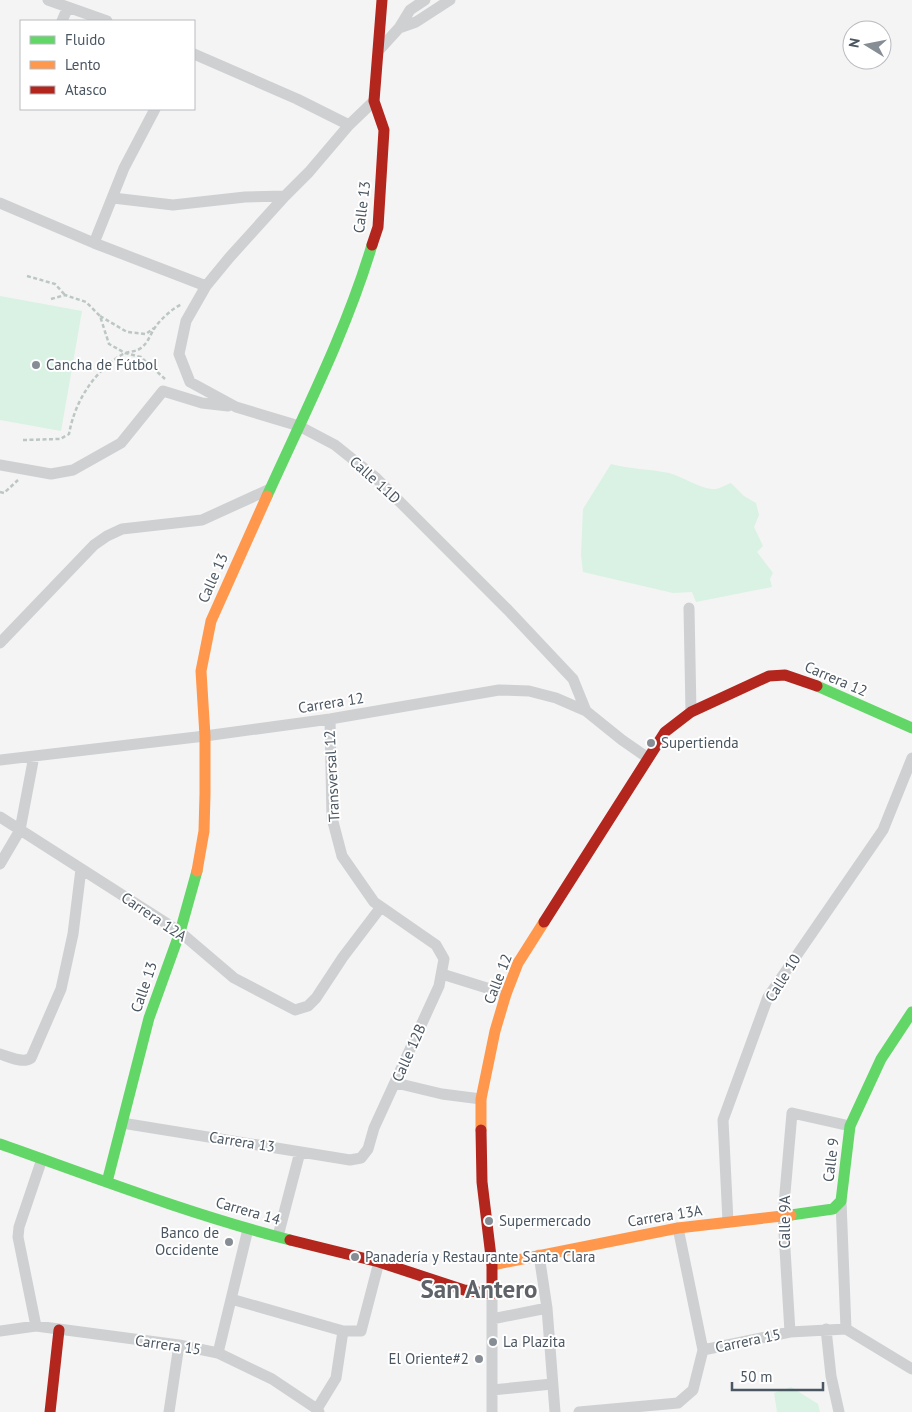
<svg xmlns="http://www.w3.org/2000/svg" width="912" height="1412" viewBox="0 0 912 1412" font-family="'PT Sans',sans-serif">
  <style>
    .green { fill: #d9f2e3 }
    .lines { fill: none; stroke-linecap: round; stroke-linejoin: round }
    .path { stroke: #bcc7c4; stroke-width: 2.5; stroke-dasharray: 4 2.5; stroke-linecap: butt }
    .street { stroke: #ced0d2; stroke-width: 11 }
    .fast { stroke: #63d668; stroke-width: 11 }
    .slow { stroke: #ff974d; stroke-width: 11 }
    .jam { stroke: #b3261e; stroke-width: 11 }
    .poi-dot { fill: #868d94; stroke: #fff; stroke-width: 2 }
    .labels { text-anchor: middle; stroke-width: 4; stroke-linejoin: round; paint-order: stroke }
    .street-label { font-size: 15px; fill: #4a5661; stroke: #fff }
    .poi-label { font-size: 15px; fill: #4a5661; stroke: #fff; text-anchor: start }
    .town-label { font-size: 25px; font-weight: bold; fill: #5f6368; stroke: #fff }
  </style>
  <rect width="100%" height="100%" fill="#f4f4f4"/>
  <path class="green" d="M 0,296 L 82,311 L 61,431 L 0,420 Z
    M 611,464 C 630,469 649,469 669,473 C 684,477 696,487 712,489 C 718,490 725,485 731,483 L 744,496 L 756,503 L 759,515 L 754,527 L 763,546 L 757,552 L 773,573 L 770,579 L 772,587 L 696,602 L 692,592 L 673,593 L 583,572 L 581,555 L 583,509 Z
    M 791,1387 L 818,1404 L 820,1412 L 777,1412 L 774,1393 Z"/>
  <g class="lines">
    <path class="path" d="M 27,276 L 55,284 L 65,295
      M 51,299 L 65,295 L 86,302 L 100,316 L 109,344 L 125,353 L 141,357 L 165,379
      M 100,316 L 127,332 L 146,334 L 154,328
      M 23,440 L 60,439 L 69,434 C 75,401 94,371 123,354 C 129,351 136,352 141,348 C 149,342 150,334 156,326 C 162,318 173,308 182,304
      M 0,492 L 4,493 L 18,480"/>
    <path class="street" d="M 48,0 L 107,21
      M 62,21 L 68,7
      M 399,28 L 416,22 L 450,0
      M 379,50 L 399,28 L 410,10 L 425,0
      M 194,54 L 297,99 L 349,125
      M 374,101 L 349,125 L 309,172 L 285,196 L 229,258 L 206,286 L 186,321 L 179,354 L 190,382 L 236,407 L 299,426 L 335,445 L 375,477 L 508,610 L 573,679 L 586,711
      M 113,198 L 173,205 L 245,197 L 285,196
      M 0,203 L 94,243 L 206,286
      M 94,243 L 124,168 L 155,109
      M 0,465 L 51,474 L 73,470 L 121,443 L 163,391 L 202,403 L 228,406
      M 689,608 L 691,712
      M 0,643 L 94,545 L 107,536 L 122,529 L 202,520 L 270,489
      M 0,760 L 205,736 L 330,719 L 499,690 L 529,691 L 556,698 L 586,711 L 622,740 L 648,758
      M 0,817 L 180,932 L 234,978 L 295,1010 L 308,1006 L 316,998 L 343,957 L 381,907
      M 0,864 L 20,830 L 34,756
      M 442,974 L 506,994
      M 0,1054 C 10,1057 23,1064 31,1058 L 61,989 L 73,934 L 81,869
      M 396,1083 L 442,1094 L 481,1099
      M 122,1123 L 350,1160 L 361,1158 L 368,1149 L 374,1128 L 439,986 L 444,959 L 436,945 L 374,902 L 342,856 L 332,818 L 330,719
      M 841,1201 L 846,1329
      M 728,1222 L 723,1120 L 768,997 L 883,830 L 912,758
      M 278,1236 L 300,1152
      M 539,1255 L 547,1308 L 555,1412
      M 492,1294 L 492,1412
      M 231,1299 L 343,1331 L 361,1331 L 379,1262
      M 492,1319 L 547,1308
      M 36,1326 L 18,1237 L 19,1227 L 42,1159
      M 826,1329 L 831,1376 L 839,1412
      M 0,1331 L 36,1326 L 179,1345 L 218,1353 L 272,1379 L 317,1409 L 319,1412
      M 790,1332 L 783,1216 L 792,1113 L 850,1126
      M 703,1350 L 790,1332 L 846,1329 L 912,1369
      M 218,1353 L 248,1229
      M 492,1390 L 552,1384
      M 317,1409 L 336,1378 L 343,1331
      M 169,1412 L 179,1345
      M 579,1412 L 678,1403 L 693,1390 L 703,1350 L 678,1228"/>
    <path class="fast" d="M 267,496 C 304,414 346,332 372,245
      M 817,686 L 912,728
      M 0,1144 C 96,1178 192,1215 290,1240
      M 107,1182 L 149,1018 L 180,932 L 197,871
      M 791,1215 L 833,1209 L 841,1201 L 850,1126 L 881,1059 L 912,1012"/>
    <path class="slow" d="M 197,871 L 204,831 L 205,794 L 205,736 L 201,671 L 211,621 L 267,496
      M 481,1130 L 481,1099 L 495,1031 L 506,994 L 518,963 L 544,922
      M 492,1265 L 678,1228 L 791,1215"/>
    <path class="jam" d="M 372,245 L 378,227 L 384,130 L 374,101 L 382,0
      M 544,922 L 665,732 L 691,712 L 769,676 L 785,675 L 817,686
      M 290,1240 L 379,1262 L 464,1290 L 492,1294 L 492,1265 L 482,1182 L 481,1130
      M 50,1412 L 59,1330"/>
  </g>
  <g class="poi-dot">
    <circle cx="36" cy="365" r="5"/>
    <circle cx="651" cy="743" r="5"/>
    <circle cx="489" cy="1221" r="5"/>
    <circle cx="229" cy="1242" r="5"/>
    <circle cx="355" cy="1257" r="5"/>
    <circle cx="493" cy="1342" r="5"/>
    <circle cx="479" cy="1359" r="5"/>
  </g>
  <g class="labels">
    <g class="street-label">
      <text transform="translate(362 207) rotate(-83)" y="5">Calle 13</text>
      <text transform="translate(375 480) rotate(42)" y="5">Calle 11D</text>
      <text transform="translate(213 578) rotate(-66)" y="5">Calle 13</text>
      <text transform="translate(836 679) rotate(23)" y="5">Carrera 12</text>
      <text transform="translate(331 703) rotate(-9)" y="5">Carrera 12</text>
      <text transform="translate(332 776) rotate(-93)" y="5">Transversal 12</text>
      <text transform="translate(154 917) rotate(34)" y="5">Carrera 12A</text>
      <text transform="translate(783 978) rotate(-58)" y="5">Calle 10</text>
      <text transform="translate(498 979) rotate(-69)" y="5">Calle 12</text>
      <text transform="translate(144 987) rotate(-71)" y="5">Calle 13</text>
      <text transform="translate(409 1053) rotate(-66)" y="5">Calle 12B</text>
      <text transform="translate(242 1142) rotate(9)" y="5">Carrera 13</text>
      <text transform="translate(831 1160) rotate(-83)" y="5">Calle 9</text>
      <text transform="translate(248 1211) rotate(16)" y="5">Carrera 14</text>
      <text transform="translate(665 1216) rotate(-9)" y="5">Carrera 13A</text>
      <text transform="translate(785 1222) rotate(-90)" y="5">Calle 9A</text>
      <text transform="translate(748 1341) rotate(-12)" y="5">Carrera 15</text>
      <text transform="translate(168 1345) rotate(8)" y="5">Carrera 15</text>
    </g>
    <g class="poi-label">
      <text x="46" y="370">Cancha de Fútbol</text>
      <text x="661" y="748">Supertienda</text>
      <text x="499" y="1226">Supermercado</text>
      <text x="219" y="1238" text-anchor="end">Banco de<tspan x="219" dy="17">Occidente</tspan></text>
      <text x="365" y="1262">Panadería y Restaurante Santa Clara</text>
      <text x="503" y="1347">La Plazita</text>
      <text x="469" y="1364" text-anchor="end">El Oriente#2</text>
    </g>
    <g class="town-label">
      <text x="479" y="1298">San Antero</text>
    </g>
  </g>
  <rect x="20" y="20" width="175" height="90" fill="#ffffff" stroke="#b7bbc0"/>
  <rect x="30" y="36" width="25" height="8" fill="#63d668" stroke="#b7bbc0"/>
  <text x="65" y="45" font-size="15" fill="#4a5661">Fluido</text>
  <rect x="30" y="61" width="25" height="8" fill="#ff974d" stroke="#b7bbc0"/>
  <text x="65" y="70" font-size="15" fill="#4a5661">Lento</text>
  <rect x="30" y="86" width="25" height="8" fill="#b3261e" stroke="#b7bbc0"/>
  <text x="65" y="95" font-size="15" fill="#4a5661">Atasco</text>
  <g transform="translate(867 45) rotate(280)"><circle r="24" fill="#ffffff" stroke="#b7bbc0"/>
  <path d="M0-4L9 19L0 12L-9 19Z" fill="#868d94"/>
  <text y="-8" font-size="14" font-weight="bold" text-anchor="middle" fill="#4a5661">N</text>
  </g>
  <path d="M732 1382v8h91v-8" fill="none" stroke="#4a5661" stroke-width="2.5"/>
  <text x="740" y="1382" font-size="15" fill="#4a5661" stroke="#ffffff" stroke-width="4" paint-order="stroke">50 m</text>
</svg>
